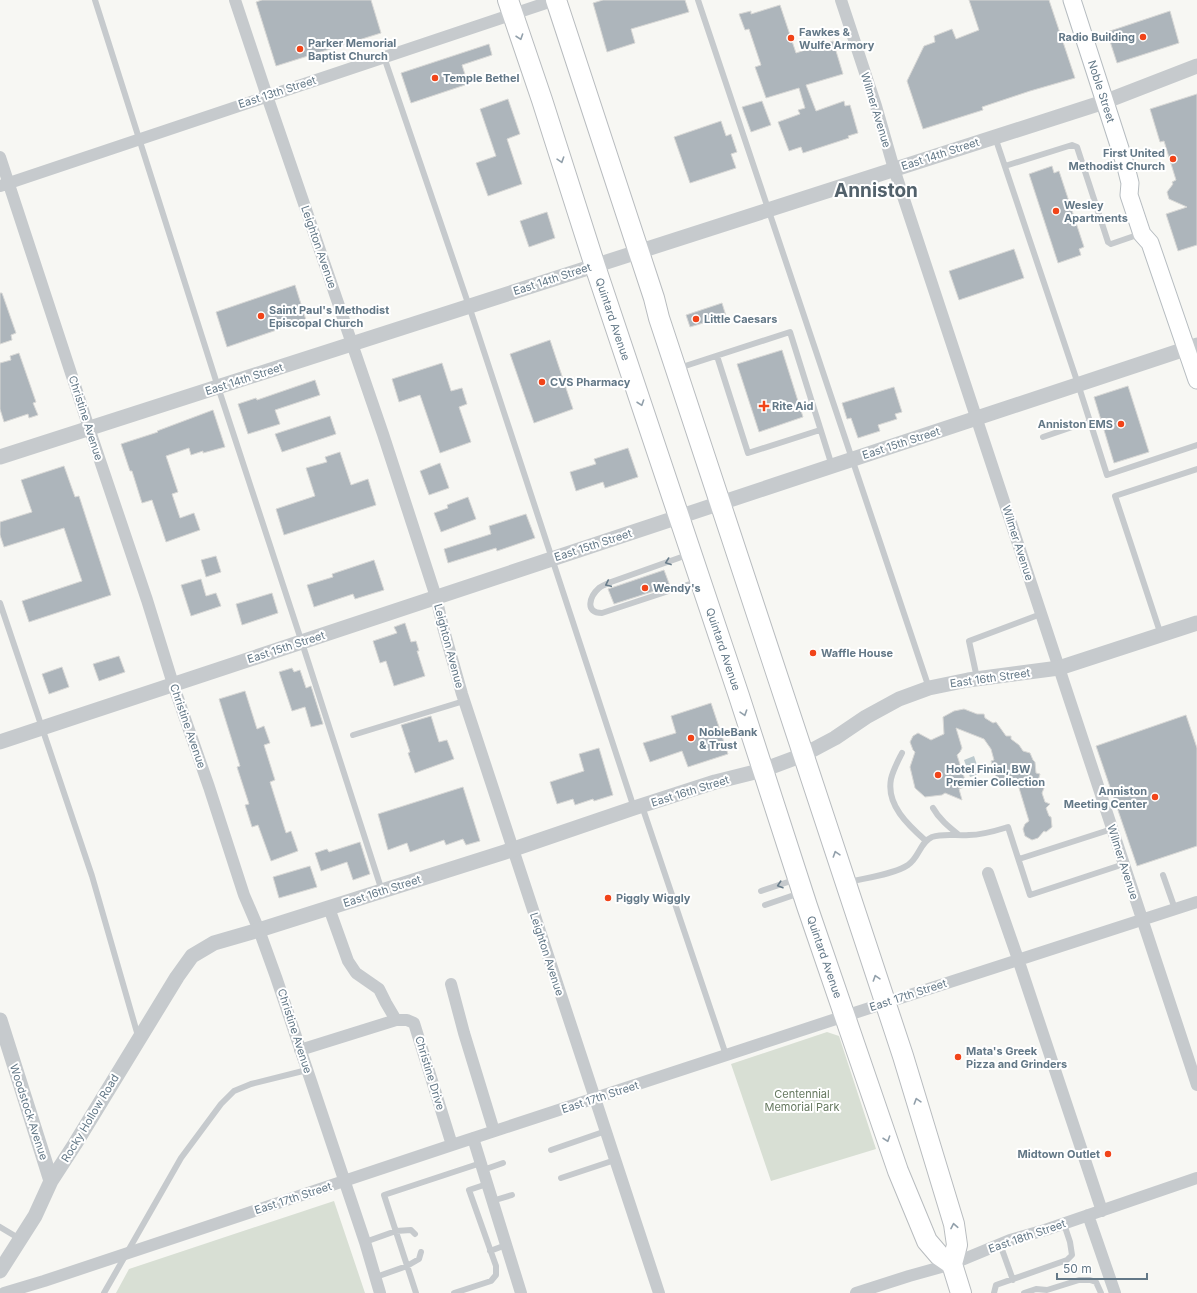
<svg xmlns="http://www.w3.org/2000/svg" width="1197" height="1293" viewBox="0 0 1197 1293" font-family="Inter,sans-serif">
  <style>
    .green { fill: #d8dfd4 }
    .water { fill: #bdcace }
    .building { fill: #adb5bb; stroke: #d8d8d6 }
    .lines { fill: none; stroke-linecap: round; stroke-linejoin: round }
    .secondary-casing { stroke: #b6bcc0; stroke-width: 19 }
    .trunk-casing { stroke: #b8bcbf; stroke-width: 22 }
    .service { stroke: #c6cacd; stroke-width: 6 }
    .minor { stroke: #c6cacd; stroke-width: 12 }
    .tertiary { stroke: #c6cacd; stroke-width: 15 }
    .secondary { stroke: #fff; stroke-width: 17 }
    .trunk { stroke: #fff; stroke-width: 20 }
    .oneway { stroke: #92a0ab }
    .oneway2 { stroke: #687c8a }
    .poi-dot { fill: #f14419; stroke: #fff; stroke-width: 1.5 }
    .labels { text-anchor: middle; stroke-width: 4; stroke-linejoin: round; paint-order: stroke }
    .poi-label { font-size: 11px; font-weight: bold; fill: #637887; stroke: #fff; text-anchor: start }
    .street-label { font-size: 11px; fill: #637887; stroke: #fff }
    .park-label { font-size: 11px; fill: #65785f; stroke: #fff }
    .town-label { font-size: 19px; font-weight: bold; fill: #52616b; stroke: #fff }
  </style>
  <rect width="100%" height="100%" fill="#f7f7f3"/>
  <path class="green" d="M 827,1032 L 839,1036 L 876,1149 L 771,1181 L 731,1064 Z
    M 334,1201 L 365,1293 L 116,1293 L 129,1269 Z"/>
  <path class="water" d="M 974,756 L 980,774 L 970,777 L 964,760 Z"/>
  <path class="building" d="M 262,0 L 371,0 L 381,33 L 276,66 L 256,2 Z
    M 603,0 L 685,0 L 689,12 L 631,29 L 635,43 L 607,52 L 593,3 Z
    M 969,0 L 1049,0 L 1075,78 L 1030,91 L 982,107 L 983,110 L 923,129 L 907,81 L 924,46 L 935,42 L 934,36 L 952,29 L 956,39 L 979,30 Z
    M 780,5 L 796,53 L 833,41 L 843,74 L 806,85 L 816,111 L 844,101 L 845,106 L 850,105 L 858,133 L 848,136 L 849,138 L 803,153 L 801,147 L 789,151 L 778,122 L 800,114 L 798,110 L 805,108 L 799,88 L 766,98 L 755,67 L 761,65 L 749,29 L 745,30 L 739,14 L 751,11 L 751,14 Z
    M 1170,11 L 1179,43 L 1117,63 L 1107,32 Z
    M 489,44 L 492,55 L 462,65 L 468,84 L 411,103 L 401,73 Z
    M 1197,94 L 1197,245 L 1178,251 L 1166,214 L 1187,207 L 1169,199 L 1167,192 L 1173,184 L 1172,182 L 1176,180 L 1164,141 L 1160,142 L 1150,109 Z
    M 508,99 L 520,134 L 507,139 L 522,184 L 488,196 L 476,163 L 496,156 L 480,109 Z
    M 762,101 L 771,125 L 751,132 L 742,107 Z
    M 721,121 L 726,136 L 731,134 L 737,152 L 731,154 L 736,168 L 690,183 L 674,137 Z
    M 1052,166 L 1054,173 L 1059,171 L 1084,247 L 1079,249 L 1081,255 L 1058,263 L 1029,174 Z
    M 547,212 L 555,238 L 529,247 L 520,221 Z
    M 1014,249 L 1024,278 L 959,300 L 949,271 Z
    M 295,285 L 306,320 L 227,347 L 216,312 Z
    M 0,293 L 2,293 L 16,333 L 11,335 L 12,340 L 0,344 Z
    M 722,303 L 726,316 L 690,327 L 686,315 Z
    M 550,340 L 573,409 L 534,423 L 510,354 Z
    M 782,350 L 803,417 L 759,432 L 737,364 Z
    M 19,353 L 36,402 L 33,403 L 38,415 L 29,418 L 28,414 L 4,422 L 0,409 L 0,363 L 11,360 L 10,356 Z
    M 442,363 L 451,391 L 462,388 L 467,404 L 459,407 L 471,442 L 440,453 L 420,395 L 399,402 L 392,379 Z
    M 315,380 L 320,395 L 275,410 L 280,424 L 248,434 L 238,404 L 256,398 L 257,400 Z
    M 1128,386 L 1149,452 L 1114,463 L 1094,397 Z
    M 894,387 L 902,412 L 895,414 L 897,419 L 878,425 L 880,431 L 858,438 L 851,418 L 847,419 L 842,403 Z
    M 213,410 L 225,447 L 203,453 L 203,451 L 191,455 L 189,448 L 166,456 L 178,492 L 172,494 L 180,518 L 194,513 L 200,530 L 166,542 L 152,500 L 142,503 L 132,471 L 130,471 L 121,444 L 158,432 L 157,431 Z
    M 330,416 L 336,434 L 282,452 L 275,434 Z
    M 628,448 L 638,477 L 605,488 L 603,482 L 576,491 L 570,472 L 596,464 L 594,459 Z
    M 340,452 L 351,485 L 368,479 L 376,505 L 284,535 L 276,509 L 315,496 L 306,468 L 327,462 L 325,457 Z
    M 440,463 L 449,488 L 429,495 L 420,471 Z
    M 64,466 L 75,497 L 79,496 L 111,595 L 29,622 L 22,601 L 82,581 L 64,528 L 4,547 L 0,535 L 0,522 L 32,512 L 21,480 Z
    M 468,497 L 476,519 L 441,532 L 434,513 L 448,508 L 447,505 Z
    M 526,514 L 535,538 L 497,551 L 496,548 L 448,563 L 444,549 L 491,534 L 489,526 Z
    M 216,556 L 221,572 L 206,577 L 201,560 Z
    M 374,560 L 384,590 L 355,599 L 353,594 L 314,607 L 307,585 L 333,577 L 332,574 Z
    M 664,570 L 670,586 L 614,604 L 608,589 Z
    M 201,579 L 206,596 L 216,593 L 221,606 L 191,616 L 181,585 Z
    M 272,593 L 278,613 L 242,625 L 236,604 Z
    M 405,623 L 411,642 L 416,641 L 419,651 L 417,651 L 425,676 L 394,686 L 386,661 L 380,663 L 373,641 L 397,633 L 394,627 Z
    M 119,656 L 125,672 L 99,681 L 93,664 Z
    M 62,667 L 69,687 L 49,694 L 42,674 Z
    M 292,668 L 294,672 L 300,670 L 306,688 L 311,686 L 323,724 L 311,727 L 305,707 L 292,711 L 279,672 Z
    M 245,691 L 257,729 L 264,726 L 270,743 L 264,745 L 275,780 L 270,782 L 286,833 L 291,831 L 298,851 L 271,861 L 258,825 L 252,827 L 245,805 L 249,804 L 237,767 L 240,766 L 219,699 Z
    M 711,703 L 728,754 L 688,767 L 682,751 L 650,762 L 643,743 L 676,733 L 671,716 Z
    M 964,709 L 977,714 L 984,714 L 985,718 L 993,723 L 996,722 L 1006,736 L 1011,736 L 1011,739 L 1019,745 L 1023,751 L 1030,753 L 1033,760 L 1035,762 L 1036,773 L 1040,774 L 1038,781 L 1044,788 L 1042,793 L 1045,802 L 1050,804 L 1046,808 L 1049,816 L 1051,817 L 1052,827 L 1046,832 L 1044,831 L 1038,838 L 1032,840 L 1025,836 L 1023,829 L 1025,824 L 1029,821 L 1016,778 L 998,784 L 991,761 L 994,760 L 991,749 L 984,739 L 956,728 L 962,748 L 960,752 L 957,755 L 967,786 L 959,789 L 962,800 L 945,793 L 942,795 L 925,797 L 915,788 L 910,767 L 915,752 L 913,750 L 910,742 L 913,736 L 918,733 L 931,740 L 944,734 L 943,717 L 954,711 Z
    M 1186,715 L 1197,748 L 1197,846 L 1137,866 L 1096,746 Z
    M 431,716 L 439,742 L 447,740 L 454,759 L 415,773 L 408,753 L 410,752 L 401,725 Z
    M 599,748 L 613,795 L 594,801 L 593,799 L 575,805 L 573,799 L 557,804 L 550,782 L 584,771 L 579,754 Z
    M 463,787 L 480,841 L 466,845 L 463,839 L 446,845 L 444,840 L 410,852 L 407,843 L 388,850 L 378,814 Z
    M 360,842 L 370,874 L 353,880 L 347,862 L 321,871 L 315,853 L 327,849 L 329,852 Z
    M 310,866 L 317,887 L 279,898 L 273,877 Z"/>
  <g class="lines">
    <defs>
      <g id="secondary">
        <path id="s1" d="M 1072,0 L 1126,167 L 1130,183 L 1129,195 L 1142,234 L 1150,243 L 1197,380"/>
      </g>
      <g id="trunk">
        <path id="s2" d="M 508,0 L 542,100 L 595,266 L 739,696 L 807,906 L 898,1171 L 927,1241 L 939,1255 L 952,1264"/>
        <path d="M 556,0 L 654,298 L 659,318 L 903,1056 L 954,1224 L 957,1245 L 952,1264 L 961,1293"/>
      </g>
    </defs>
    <use href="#secondary" class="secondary-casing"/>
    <use href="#trunk" class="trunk-casing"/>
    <path class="service" d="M 95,0 L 218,387 L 305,652 L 382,891
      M 698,0 C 774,230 853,458 929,688
      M 384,57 L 469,306 L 634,808
      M 995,137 L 1078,384 L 1107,475 L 1197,445
      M 1005,166 L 1072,145 L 1077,147 L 1108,242 L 1111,244 L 1140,234
      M 717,356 L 748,453 L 820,430
      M 679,368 L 790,332 L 832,466
      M 1043,437 L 1090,421
      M 690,554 L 611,582 C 607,584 603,585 599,588 C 590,596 584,613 602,613 L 699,581
      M 0,603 L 92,876 L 138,1036
      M 1161,635 L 1115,496 L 1197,469
      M 977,678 L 969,641 L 1041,614
      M 353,735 L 464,701
      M 902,753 C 898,761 893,770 891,779 C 886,805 908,825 926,841
      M 642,806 L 726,1055
      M 933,808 C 939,819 949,827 959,835
      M 1019,859 L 1112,829
      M 1163,875 L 1175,909
      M 849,882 C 865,878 895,874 908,865 C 919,858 920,842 932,837 C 944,833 956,836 969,835 C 983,835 995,831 1008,827 L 1030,895 L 1124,864
      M 761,891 L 797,879
      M 765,905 L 800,893
      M 551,1150 L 606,1131
      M 483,1170 L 503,1163
      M 561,1178 L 615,1160
      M 492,1201 L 512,1195
      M 0,1227 L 20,1239
      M 365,1242 L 396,1231 L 411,1230 L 415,1234
      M 1000,1244 L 1013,1280
      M 490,1251 L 506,1245
      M 376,1277 L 407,1266 L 419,1259 L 421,1252
      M 104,1293 L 181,1158 L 221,1104 L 234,1091 L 251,1084 L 307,1070
      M 416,1293 L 384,1195 L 481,1163
      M 454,1293 L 491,1281 L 496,1275 L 496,1266 L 469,1190 L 487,1184
      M 994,1293 L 996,1285 L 1067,1260 L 1072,1255 L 1070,1242 L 1064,1224
      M 1024,1293 L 1036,1289 L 1047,1290 L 1079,1280 L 1090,1280 L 1096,1282 L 1101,1293"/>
    <path class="minor" d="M 235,0 L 267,96 L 383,434 L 436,597 L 443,627 L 462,694 L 659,1293
      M 841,0 L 876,106 L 894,169 L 1197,1085
      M 0,157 L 89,428 L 147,600 L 173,684 L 209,787 L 244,895 L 259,930 L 276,977 L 365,1242 L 380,1293
      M 0,186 L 555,0
      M 988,873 L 1018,959 L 1102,1211
      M 329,908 L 348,961 L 356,973 L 379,989 L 386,1003 L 396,1020
      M 451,984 L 464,1033 L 494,1131
      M 300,1050 L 396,1020 L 407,1020 L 414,1023 L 452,1145
      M 473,1138 L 521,1293
      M 1088,1215 L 1115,1293
      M 4,1293 L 44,1281 L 452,1145 L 845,1016 L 1197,902
      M 856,1293 L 909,1276 L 952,1264 L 1010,1240 L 1045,1230 L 1197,1178"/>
    <path class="tertiary" d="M 0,457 L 1104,102 L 1197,66
      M 0,742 L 1197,345
      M 0,1020 L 51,1181
      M 0,1271 L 35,1216 L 51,1181 L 75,1144 L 177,977 L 192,956 L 214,943 L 259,930 L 505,852 L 634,808 L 715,782 L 763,770 L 803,755 L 835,738 L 866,717 L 899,699 L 929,688 L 968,680 L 1059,668 L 1197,623"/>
    <use href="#secondary" class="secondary"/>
    <use href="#trunk" class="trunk"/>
  </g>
  <defs><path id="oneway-chevron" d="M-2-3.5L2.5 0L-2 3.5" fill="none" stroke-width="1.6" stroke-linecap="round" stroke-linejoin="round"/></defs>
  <g class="oneway">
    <use href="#oneway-chevron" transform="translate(520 37) rotate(71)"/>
    <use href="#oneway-chevron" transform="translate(561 160) rotate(72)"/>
    <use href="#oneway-chevron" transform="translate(641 403) rotate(71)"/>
    <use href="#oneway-chevron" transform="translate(744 713) rotate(72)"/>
    <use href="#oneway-chevron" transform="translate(836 854) rotate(-108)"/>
    <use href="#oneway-chevron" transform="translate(876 978) rotate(-108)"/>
    <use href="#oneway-chevron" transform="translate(917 1101) rotate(-107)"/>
    <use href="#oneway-chevron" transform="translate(887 1139) rotate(71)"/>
    <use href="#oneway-chevron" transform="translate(954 1226) rotate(-101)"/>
  </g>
  <g class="oneway2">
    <use href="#oneway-chevron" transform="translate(668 562) rotate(160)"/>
    <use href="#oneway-chevron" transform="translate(608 584) rotate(155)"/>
    <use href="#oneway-chevron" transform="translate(780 885) rotate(162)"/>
  </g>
  <g class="poi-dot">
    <circle cx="1143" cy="37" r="4"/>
    <circle cx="791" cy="38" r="4"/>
    <circle cx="300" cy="49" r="4"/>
    <circle cx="435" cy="78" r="4"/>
    <circle cx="1173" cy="159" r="4"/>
    <circle cx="1056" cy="211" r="4"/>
    <circle cx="261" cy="316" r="4"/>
    <circle cx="696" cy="319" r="4"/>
    <circle cx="542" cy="382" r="4"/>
    <path d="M762 400h4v4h4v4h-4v4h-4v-4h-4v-4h4z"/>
    <circle cx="1121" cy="424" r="4"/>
    <circle cx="645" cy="588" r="4"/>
    <circle cx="813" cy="653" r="4"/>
    <circle cx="691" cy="738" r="4"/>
    <circle cx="938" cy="775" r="4"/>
    <circle cx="1155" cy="797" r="4"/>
    <circle cx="608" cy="898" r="4"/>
    <circle cx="958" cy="1057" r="4"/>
    <circle cx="1108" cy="1154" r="4"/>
  </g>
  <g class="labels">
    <g class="poi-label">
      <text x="799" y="36">Fawkes &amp;<tspan x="799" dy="13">Wulfe Armory</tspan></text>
      <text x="1135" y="41" text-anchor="end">Radio Building</text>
      <text x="308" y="47">Parker Memorial<tspan x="308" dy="13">Baptist Church</tspan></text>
      <text x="443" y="82">Temple Bethel</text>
      <text x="1165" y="157" text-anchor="end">First United<tspan x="1165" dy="13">Methodist Church</tspan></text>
      <text x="1064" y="209">Wesley<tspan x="1064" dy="13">Apartments</tspan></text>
      <text x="269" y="314">Saint Paul's Methodist<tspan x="269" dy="13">Episcopal Church</tspan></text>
      <text x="704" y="323">Little Caesars</text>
      <text x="550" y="386">CVS Pharmacy</text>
      <text x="772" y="410">Rite Aid</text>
      <text x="1113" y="428" text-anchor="end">Anniston EMS</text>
      <text x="653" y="592">Wendy's</text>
      <text x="821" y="657">Waffle House</text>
      <text x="699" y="736">NobleBank<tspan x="699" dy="13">&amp; Trust</tspan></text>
      <text x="946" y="773">Hotel Finial, BW<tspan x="946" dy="13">Premier Collection</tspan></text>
      <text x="1147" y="795" text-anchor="end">Anniston<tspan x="1147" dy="13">Meeting Center</tspan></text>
      <text x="616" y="902">Piggly Wiggly</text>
      <text x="966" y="1055">Mata's Greek<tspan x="966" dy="13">Pizza and Grinders</tspan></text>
      <text x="1100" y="1158" text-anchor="end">Midtown Outlet</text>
    </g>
    <g class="street-label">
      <text dy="4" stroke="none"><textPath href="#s1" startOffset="96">Noble Street</textPath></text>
      <text transform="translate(277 92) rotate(-18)" y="4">East 13th Street</text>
      <text transform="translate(876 110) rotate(73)" y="4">Wilmer Avenue</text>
      <text transform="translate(940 154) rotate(-18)" y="4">East 14th Street</text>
      <text transform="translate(319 247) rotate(71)" y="4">Leighton Avenue</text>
      <text transform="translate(552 279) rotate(-18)" y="4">East 14th Street</text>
      <text dy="4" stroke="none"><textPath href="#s2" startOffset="336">Quintard Avenue</textPath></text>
      <text transform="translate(244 379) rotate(-18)" y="4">East 14th Street</text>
      <text transform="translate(86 418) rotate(72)" y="4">Christine Avenue</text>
      <text transform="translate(901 443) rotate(-18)" y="4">East 15th Street</text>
      <text transform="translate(1018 543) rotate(72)" y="4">Wilmer Avenue</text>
      <text transform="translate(593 545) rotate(-18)" y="4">East 15th Street</text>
      <text transform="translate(449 646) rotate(75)" y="4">Leighton Avenue</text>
      <text transform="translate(286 647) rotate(-18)" y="4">East 15th Street</text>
      <text dy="4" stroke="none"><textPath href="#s2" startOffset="684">Quintard Avenue</textPath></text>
      <text transform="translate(990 678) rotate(-8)" y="4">East 16th Street</text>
      <text transform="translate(188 726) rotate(71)" y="4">Christine Avenue</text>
      <text transform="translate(690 791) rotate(-17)" y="4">East 16th Street</text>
      <text transform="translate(1123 862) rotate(72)" y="4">Wilmer Avenue</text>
      <text transform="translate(382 891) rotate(-18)" y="4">East 16th Street</text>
      <text transform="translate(547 954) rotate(72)" y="4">Leighton Avenue</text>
      <text dy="4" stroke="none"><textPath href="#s2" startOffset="1008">Quintard Avenue</textPath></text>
      <text transform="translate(908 995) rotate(-18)" y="4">East 17th Street</text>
      <text transform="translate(295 1031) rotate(72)" y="4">Christine Avenue</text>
      <text transform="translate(430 1073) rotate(73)" y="4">Christine Drive</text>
      <text transform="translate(600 1097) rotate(-18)" y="4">East 17th Street</text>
      <text transform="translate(29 1112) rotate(72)" y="4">Woodstock Avenue</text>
      <text transform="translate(90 1118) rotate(-59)" y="4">Rocky Hollow Road</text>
      <text transform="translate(293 1198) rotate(-18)" y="4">East 17th Street</text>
      <text transform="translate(1027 1236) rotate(-19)" y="4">East 18th Street</text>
    </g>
    <g class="park-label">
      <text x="802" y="1098">Centennial<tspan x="802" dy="13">Memorial Park</tspan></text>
    </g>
    <g class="town-label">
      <text x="876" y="197">Anniston</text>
    </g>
  </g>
  <path d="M1057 1273v6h90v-6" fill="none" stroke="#637887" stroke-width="2"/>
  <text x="1063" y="1273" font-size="12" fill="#637887" stroke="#ffffff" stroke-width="3" paint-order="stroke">50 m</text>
</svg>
